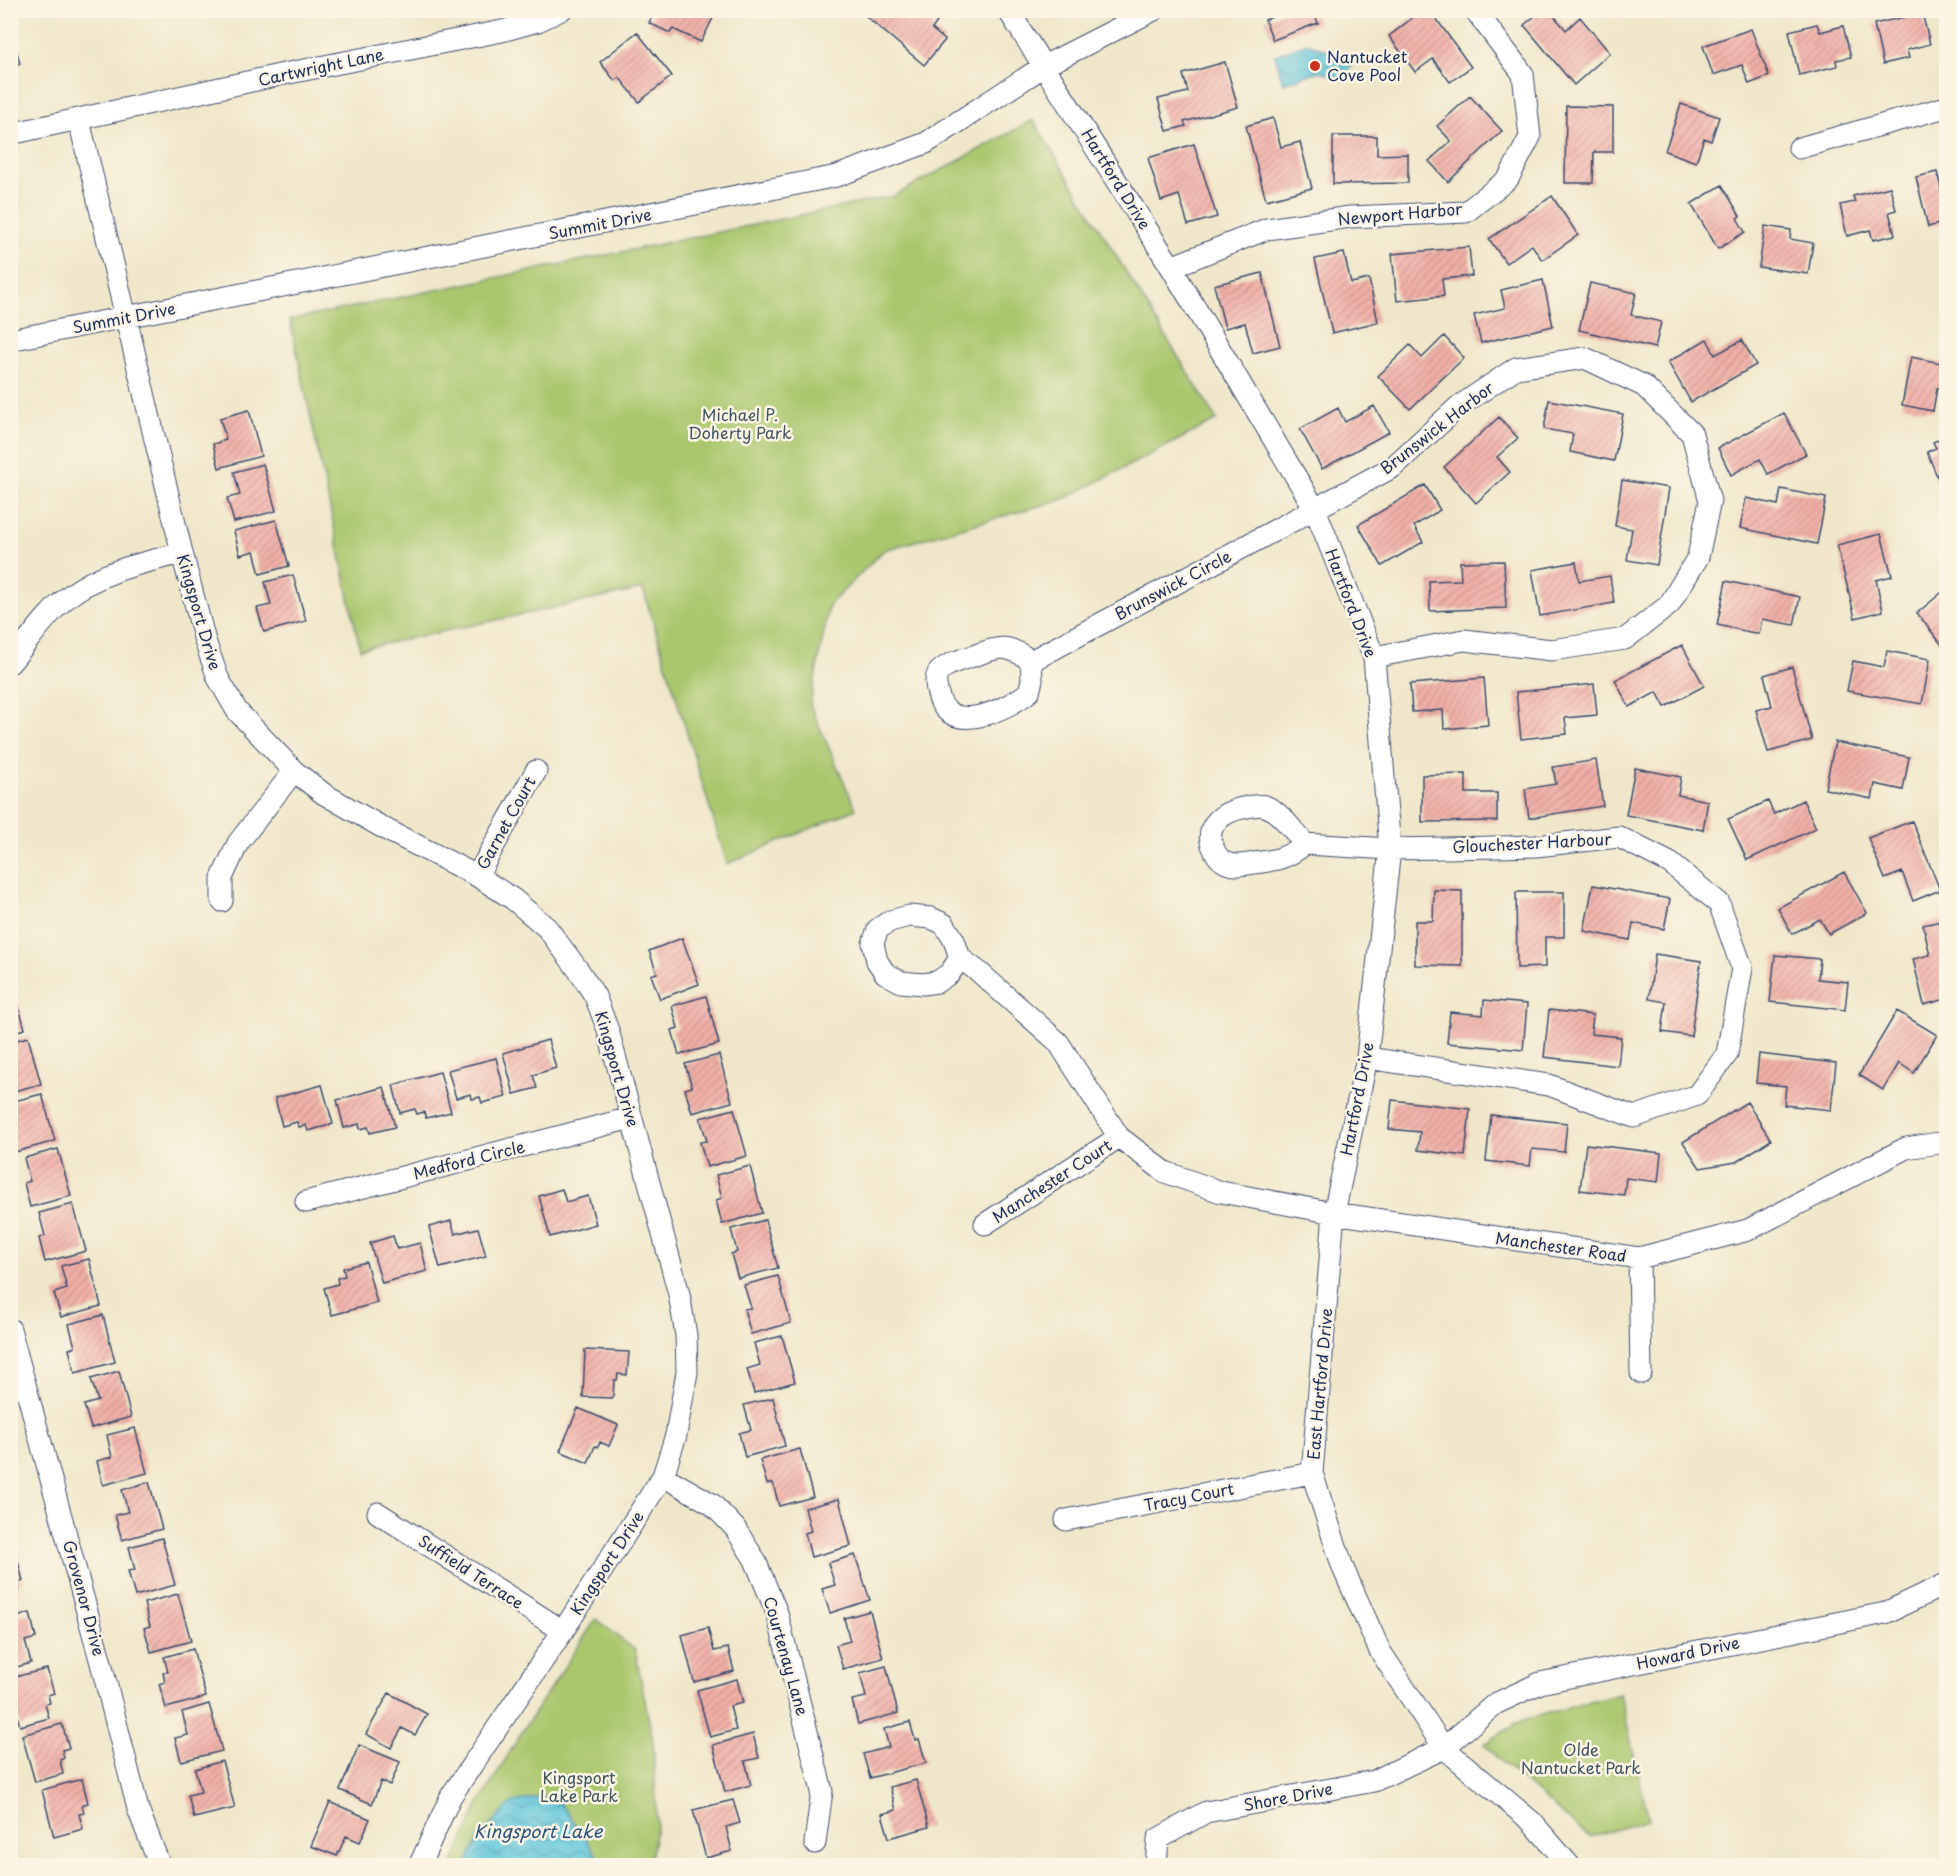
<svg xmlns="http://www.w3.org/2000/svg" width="1957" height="1876" viewBox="0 0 1957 1876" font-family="'Playpen Sans',sans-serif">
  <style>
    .green { fill: #aac76e; stroke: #627b66; stroke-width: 1.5 }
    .water { fill: url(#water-waves); stroke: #3e7b9d; stroke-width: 1.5 }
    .building { fill: url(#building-hatch) }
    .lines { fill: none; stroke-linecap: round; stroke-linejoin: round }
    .minor-casing { stroke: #3b4b6e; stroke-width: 23 }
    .minor { stroke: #fff; stroke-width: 21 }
    .poi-dot { fill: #c8321e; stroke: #fcf5e5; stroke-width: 2 }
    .labels { text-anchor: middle; stroke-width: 5; stroke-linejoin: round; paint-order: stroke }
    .poi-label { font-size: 16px; fill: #1b2f5e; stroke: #fcf5e5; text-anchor: start }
    .street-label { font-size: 16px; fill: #1b2f5e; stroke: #fcf5e5 }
    .park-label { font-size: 16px; fill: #3f5562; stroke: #fcf5e5 }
    .water-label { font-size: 18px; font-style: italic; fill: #2c557e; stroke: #fcf5e5 }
  </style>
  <defs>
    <pattern id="water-waves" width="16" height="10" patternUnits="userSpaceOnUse" patternTransform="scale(1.5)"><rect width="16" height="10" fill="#60c7dc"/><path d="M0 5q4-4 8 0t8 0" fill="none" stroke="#4ea2b6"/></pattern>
    <pattern id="building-hatch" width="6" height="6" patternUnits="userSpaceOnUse" patternTransform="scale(1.5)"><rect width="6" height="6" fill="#f2b0a8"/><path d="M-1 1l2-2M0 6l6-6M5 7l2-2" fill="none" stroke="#c3908c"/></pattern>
  </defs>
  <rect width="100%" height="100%" fill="#fcf5e5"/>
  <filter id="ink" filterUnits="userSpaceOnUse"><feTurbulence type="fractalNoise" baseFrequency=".0167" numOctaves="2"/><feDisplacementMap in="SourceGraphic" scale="12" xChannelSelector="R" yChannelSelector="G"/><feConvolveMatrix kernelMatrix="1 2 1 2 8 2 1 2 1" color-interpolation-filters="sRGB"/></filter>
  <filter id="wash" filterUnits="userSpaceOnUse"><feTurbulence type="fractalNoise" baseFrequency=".008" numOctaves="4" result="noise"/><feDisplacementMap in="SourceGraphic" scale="24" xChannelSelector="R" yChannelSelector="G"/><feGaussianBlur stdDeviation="1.35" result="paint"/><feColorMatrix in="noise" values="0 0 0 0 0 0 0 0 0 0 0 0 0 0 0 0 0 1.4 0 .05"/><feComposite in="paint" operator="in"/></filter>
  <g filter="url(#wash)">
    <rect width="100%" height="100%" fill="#f0e7ca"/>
    <path class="green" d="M 1033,120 L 1217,420 L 1064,499 L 884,550 L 829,605 L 810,705 L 856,809 L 727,864 L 643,589 L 360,649 L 290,320 L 894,196 Z
      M 596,1619 L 635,1650 L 653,1741 L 657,1822 L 649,1865 L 452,1866 L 479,1804 L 523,1730 Z
      M 1620,1694 L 1649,1820 L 1589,1837 L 1498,1759 L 1484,1744 L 1523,1720 Z"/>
    <path class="water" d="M 1307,43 L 1354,61 L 1344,80 L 1320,71 L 1283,83 L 1275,55 Z
      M 543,1797 L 560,1803 L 585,1837 L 603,1865 L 466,1865 L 480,1836 L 513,1802 Z"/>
    <g id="blocks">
      <path class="building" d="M 655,10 L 717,10 L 701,42 L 673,29 L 670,33 L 649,23 Z
        M 872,10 L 929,10 L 939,19 L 932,29 L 945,40 L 924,65 L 867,17 Z
        M 1288,10 L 1313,10 L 1318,23 L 1273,40 L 1265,20 Z
        M 1423,10 L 1430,10 L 1471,67 L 1450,82 L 1433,59 L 1415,72 L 1389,36 Z
        M 1542,10 L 1549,10 L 1566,30 L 1580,17 L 1610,53 L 1574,85 L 1524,25 Z
        M 1922,13 L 1930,44 L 1907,50 L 1909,58 L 1883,64 L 1874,24 Z
        M 1817,24 L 1820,32 L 1843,26 L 1851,57 L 1836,60 L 1837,66 L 1799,75 L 1789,31 Z
        M 10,25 L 20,64 L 10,66 Z
        M 1751,29 L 1769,76 L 1749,84 L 1742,65 L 1713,75 L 1703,46 Z
        M 637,32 L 672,76 L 639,102 L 619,77 L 615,81 L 600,62 Z
        M 1225,62 L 1238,107 L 1184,122 L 1186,126 L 1167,131 L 1158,99 L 1188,92 L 1183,74 Z
        M 1470,96 L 1502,131 L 1448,182 L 1429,161 L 1451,141 L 1437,126 Z
        M 1681,104 L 1719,117 L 1711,141 L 1704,138 L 1696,162 L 1665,151 Z
        M 1566,106 L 1613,107 L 1613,152 L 1594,152 L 1593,183 L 1565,183 Z
        M 1273,118 L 1281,147 L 1300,142 L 1312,188 L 1266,200 L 1246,126 Z
        M 1333,136 L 1377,136 L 1377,155 L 1408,154 L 1408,183 L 1333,184 Z
        M 1194,144 L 1217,217 L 1188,225 L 1179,195 L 1161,201 L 1148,158 Z
        M 1937,172 L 1942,192 L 1946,191 L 1946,222 L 1928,227 L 1916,177 Z
        M 1722,185 L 1740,216 L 1737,218 L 1745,232 L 1718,249 L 1691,204 Z
        M 1890,187 L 1896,210 L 1889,212 L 1895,235 L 1873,240 L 1870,230 L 1847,236 L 1840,205 L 1855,202 L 1853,196 Z
        M 1552,196 L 1578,235 L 1542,260 L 1532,245 L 1506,263 L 1489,239 Z
        M 1765,226 L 1791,230 L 1790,239 L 1813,243 L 1808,274 L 1759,267 Z
        M 1469,247 L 1472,276 L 1442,279 L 1444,296 L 1397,301 L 1392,254 Z
        M 1344,253 L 1351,283 L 1369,279 L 1378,322 L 1332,333 L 1315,259 Z
        M 1262,273 L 1280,346 L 1253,353 L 1245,323 L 1225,328 L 1214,285 Z
        M 1543,280 L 1553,326 L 1481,343 L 1474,315 L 1505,308 L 1501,290 Z
        M 1590,283 L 1636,293 L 1631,315 L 1661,322 L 1655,348 L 1579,330 Z
        M 1444,336 L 1464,358 L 1410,409 L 1378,376 L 1410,345 L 1422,358 Z
        M 1707,339 L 1715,355 L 1742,340 L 1756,365 L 1691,402 L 1668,362 Z
        M 1911,357 L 1946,364 L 1946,390 L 1937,388 L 1933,411 L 1902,405 Z
        M 1549,400 L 1623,414 L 1614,461 L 1570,452 L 1573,434 L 1544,429 Z
        M 1374,406 L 1389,432 L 1322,469 L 1300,429 L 1338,408 L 1345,422 Z
        M 249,410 L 261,456 L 219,468 L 213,444 L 226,440 L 220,418 Z
        M 1784,413 L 1806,454 L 1768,474 L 1760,459 L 1731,475 L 1718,448 Z
        M 1499,417 L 1518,438 L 1497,457 L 1510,472 L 1476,503 L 1444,467 Z
        M 1946,436 L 1946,498 L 1927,452 L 1936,448 L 1933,442 Z
        M 263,464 L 276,511 L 234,522 L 227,498 L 240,495 L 234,472 Z
        M 1622,480 L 1669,488 L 1657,565 L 1627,560 L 1632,529 L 1615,526 Z
        M 1425,485 L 1440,510 L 1414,526 L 1423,542 L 1382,566 L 1358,525 Z
        M 1781,489 L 1826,498 L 1817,544 L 1740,528 L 1746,498 L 1778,505 Z
        M 276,520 L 289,566 L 260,574 L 254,551 L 240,555 L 234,531 Z
        M 1881,534 L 1892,576 L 1876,580 L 1883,611 L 1855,618 L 1837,545 Z
        M 1504,561 L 1506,608 L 1430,611 L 1429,581 L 1461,580 L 1460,562 Z
        M 1576,562 L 1579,581 L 1610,576 L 1614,603 L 1540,616 L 1532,570 Z
        M 293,575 L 306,621 L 264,632 L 257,608 L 271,605 L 265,582 Z
        M 1726,581 L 1800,597 L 1794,625 L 1762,619 L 1759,634 L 1717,625 Z
        M 1946,589 L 1946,650 L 1917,613 Z
        M 1682,645 L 1704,686 L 1665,707 L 1657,692 L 1629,707 L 1615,680 Z
        M 1887,651 L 1930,659 L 1922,704 L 1847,691 L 1853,661 L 1884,667 Z
        M 1792,667 L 1812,740 L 1768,752 L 1756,710 L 1772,706 L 1764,675 Z
        M 1484,678 L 1488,725 L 1444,729 L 1443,710 L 1412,712 L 1410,684 Z
        M 1594,684 L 1597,715 L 1565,718 L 1567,734 L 1521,739 L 1516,692 Z
        M 1835,742 L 1909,757 L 1903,790 L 1875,784 L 1872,799 L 1825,789 Z
        M 1596,760 L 1603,806 L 1529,818 L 1525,789 L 1556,784 L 1553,767 Z
        M 1635,768 L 1681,777 L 1678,795 L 1708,801 L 1703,830 L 1626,815 Z
        M 1466,774 L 1466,793 L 1497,793 L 1497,821 L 1422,822 L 1422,775 Z
        M 1803,800 L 1816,828 L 1747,860 L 1728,819 L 1768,801 L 1774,814 Z
        M 1912,821 L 1940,890 L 1913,901 L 1902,872 L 1885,879 L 1868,838 Z
        M 1844,872 L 1867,913 L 1829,934 L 1820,919 L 1792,934 L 1778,908 Z
        M 1593,885 L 1670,899 L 1664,929 L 1633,923 L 1630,940 L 1584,931 Z
        M 1434,890 L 1462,891 L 1462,966 L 1415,965 L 1415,921 L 1433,921 Z
        M 1516,892 L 1564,892 L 1564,937 L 1545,937 L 1545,967 L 1517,968 Z
        M 1946,920 L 1946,999 L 1924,1005 L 1913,959 L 1930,955 L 1923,925 Z
        M 682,938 L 699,984 L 660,999 L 651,975 L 657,973 L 649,951 Z
        M 1655,954 L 1701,961 L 1691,1036 L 1662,1032 L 1666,1002 L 1649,999 Z
        M 1775,955 L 1820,959 L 1818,979 L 1848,982 L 1845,1010 L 1770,1002 Z
        M 10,982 L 12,982 L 25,1029 L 10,1033 Z
        M 706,996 L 719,1044 L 679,1055 L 672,1030 L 678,1028 L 672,1006 Z
        M 1484,1000 L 1527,1004 L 1523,1050 L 1447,1043 L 1450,1012 L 1483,1015 Z
        M 1549,1010 L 1593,1015 L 1591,1034 L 1621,1037 L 1618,1066 L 1544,1057 Z
        M 1897,1011 L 1937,1035 L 1914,1073 L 1899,1063 L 1883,1090 L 1859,1075 Z
        M 28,1037 L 41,1084 L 10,1092 L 10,1042 Z
        M 548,1040 L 556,1068 L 533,1075 L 537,1088 L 514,1094 L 503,1053 Z
        M 1759,1054 L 1836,1063 L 1831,1110 L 1784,1105 L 1786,1086 L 1756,1083 Z
        M 719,1055 L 732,1102 L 692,1113 L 685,1089 L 692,1087 L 685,1064 Z
        M 496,1058 L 506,1097 L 482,1103 L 480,1097 L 472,1099 L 471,1094 L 456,1098 L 448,1070 Z
        M 440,1072 L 451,1112 L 426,1118 L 424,1112 L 417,1114 L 415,1109 L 400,1113 L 393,1085 Z
        M 322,1085 L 333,1124 L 308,1131 L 306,1125 L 299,1127 L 297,1122 L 282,1126 L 275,1098 Z
        M 384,1087 L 395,1127 L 370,1133 L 368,1127 L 360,1129 L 359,1124 L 344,1128 L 337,1100 Z
        M 42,1094 L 55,1141 L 15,1152 L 10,1137 L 10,1127 L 14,1126 L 10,1102 Z
        M 1392,1100 L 1470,1109 L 1465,1156 L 1418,1150 L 1420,1132 L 1389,1129 Z
        M 1747,1102 L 1771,1140 L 1736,1162 L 1700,1168 L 1683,1142 Z
        M 734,1109 L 747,1156 L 707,1167 L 700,1142 L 707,1141 L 700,1118 Z
        M 1491,1115 L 1567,1123 L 1564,1152 L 1532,1149 L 1530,1166 L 1486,1161 Z
        M 1586,1144 L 1661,1153 L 1658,1182 L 1626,1178 L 1624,1195 L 1580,1190 Z
        M 58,1149 L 71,1196 L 30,1207 L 24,1183 L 30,1181 L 24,1158 Z
        M 750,1166 L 762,1213 L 722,1224 L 716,1200 L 722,1198 L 716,1175 Z
        M 562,1189 L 566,1202 L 588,1196 L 596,1224 L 550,1237 L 539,1196 Z
        M 73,1204 L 86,1251 L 45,1262 L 39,1238 L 45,1236 L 39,1213 Z
        M 765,1220 L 778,1268 L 738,1278 L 731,1254 L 737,1252 L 731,1229 Z
        M 451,1221 L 455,1234 L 478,1228 L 486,1256 L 440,1268 L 429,1227 Z
        M 393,1236 L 397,1249 L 420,1243 L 427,1271 L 382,1283 L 370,1243 Z
        M 89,1259 L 101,1306 L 61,1317 L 54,1293 L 67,1289 L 61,1266 Z
        M 366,1262 L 377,1303 L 332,1315 L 324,1288 L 338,1284 L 337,1278 L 345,1276 L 343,1268 Z
        M 778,1276 L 791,1323 L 751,1334 L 744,1309 L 751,1308 L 744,1285 Z
        M 103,1315 L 115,1362 L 75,1373 L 69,1349 L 75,1347 L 69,1324 Z
        M 782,1336 L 795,1382 L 754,1393 L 747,1369 L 760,1365 L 754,1343 Z
        M 585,1350 L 629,1352 L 627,1375 L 618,1374 L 617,1380 L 614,1380 L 613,1398 L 583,1397 Z
        M 119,1371 L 131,1417 L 91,1428 L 84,1405 L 98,1401 L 91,1379 Z
        M 773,1398 L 785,1446 L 745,1457 L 739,1433 L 751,1430 L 744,1405 Z
        M 578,1408 L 618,1425 L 609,1446 L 600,1442 L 598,1447 L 595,1446 L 588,1463 L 560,1451 Z
        M 135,1428 L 147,1473 L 103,1485 L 97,1461 L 112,1457 L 107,1435 Z
        M 800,1449 L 813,1497 L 779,1506 L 773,1483 L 767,1484 L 760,1460 Z
        M 149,1482 L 162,1529 L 122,1540 L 115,1515 L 128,1512 L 122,1490 Z
        M 839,1499 L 851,1546 L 811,1557 L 805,1533 L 811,1531 L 805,1508 Z
        M 162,1538 L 175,1585 L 135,1596 L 128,1571 L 135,1570 L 129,1547 Z
        M 855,1555 L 870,1600 L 830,1613 L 822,1589 L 835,1585 L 828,1563 Z
        M 17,1557 L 23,1581 L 17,1583 L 19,1591 L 15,1593 L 18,1607 L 10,1609 L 10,1559 Z
        M 178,1594 L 191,1641 L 151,1652 L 144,1628 L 150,1626 L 144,1603 Z
        M 870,1611 L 883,1658 L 843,1669 L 836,1645 L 850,1641 L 844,1618 Z
        M 30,1613 L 36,1638 L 25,1641 L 31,1663 L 10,1669 L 10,1619 Z
        M 708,1628 L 714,1651 L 728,1648 L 734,1671 L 694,1682 L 682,1635 Z
        M 193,1649 L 206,1697 L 166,1708 L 159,1684 L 165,1682 L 163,1673 L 168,1672 L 164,1657 Z
        M 886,1666 L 898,1713 L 858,1724 L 852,1700 L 866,1697 L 860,1673 Z
        M 47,1669 L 54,1693 L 48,1695 L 50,1703 L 45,1704 L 49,1718 L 20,1726 L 10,1692 L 10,1678 Z
        M 737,1679 L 743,1703 L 730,1706 L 736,1730 L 710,1737 L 697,1690 Z
        M 389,1693 L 427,1714 L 415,1735 L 402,1728 L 391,1748 L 366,1734 Z
        M 209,1704 L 222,1751 L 181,1761 L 175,1738 L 188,1735 L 182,1712 Z
        M 910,1722 L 915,1740 L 919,1739 L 926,1763 L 870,1778 L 863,1754 L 889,1747 L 884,1729 Z
        M 62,1724 L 69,1748 L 62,1750 L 64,1758 L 60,1760 L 63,1774 L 35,1782 L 22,1735 Z
        M 753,1734 L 759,1758 L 745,1761 L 751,1785 L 725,1792 L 713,1745 Z
        M 359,1745 L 400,1762 L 390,1785 L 381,1781 L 372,1804 L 340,1790 Z
        M 222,1761 L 235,1808 L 194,1818 L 188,1795 L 201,1792 L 195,1769 Z
        M 82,1779 L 88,1803 L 82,1805 L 84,1813 L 79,1814 L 83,1829 L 54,1837 L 42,1790 Z
        M 916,1780 L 929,1827 L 889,1838 L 882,1814 L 896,1810 L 890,1787 Z
        M 733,1800 L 740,1823 L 726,1827 L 732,1851 L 706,1858 L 693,1810 Z
        M 330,1802 L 370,1819 L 360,1842 L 346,1836 L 337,1856 L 311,1846 Z"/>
    </g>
  </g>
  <g filter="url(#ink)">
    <use href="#blocks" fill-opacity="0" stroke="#3b4b6e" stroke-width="1.5"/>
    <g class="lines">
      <defs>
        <path id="minor" d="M 1008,10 L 1171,267 L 1315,509 L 1374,657 L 1390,849 L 1367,1058 L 1334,1213 L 1312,1473 L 1343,1568 L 1380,1651 L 1444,1748 L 1532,1822 L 1570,1866
          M 79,120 L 182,553 L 205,641 L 218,678 L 237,711 L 294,771 L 324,794 L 387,830 L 477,876 L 513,899 L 547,928 L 579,971 L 595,996 L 608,1030 L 679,1294 L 686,1335 L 687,1372 L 676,1435 L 663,1476 L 563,1631 L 451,1796 L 419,1866
          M 10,134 L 284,74 L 502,31 L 538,21 L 561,10
          M 1799,148 L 1946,107
          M 1171,267 L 1267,229 L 1350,217 L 1466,212 L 1508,179 L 1530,137 L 1523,74 L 1475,10
          M 10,340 L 837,176 L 926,143 L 1044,66 L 1154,10
          M 1031,661 C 1009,645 1001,645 976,655 C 965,659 947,663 939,672 C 934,678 936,687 938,694 C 948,738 1006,710 1029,692 L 1032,680 L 1031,661 L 1393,467 L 1458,407 L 1516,368 L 1585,358 L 1644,386 L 1692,434 L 1710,501 L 1698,557 L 1669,605 L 1625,639 L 1552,650 L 1464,640 L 1374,657
          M 10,663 C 29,641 46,614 69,596 C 101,571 143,563 182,553
          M 1305,844 C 1294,832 1281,812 1265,806 C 1259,804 1248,807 1242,808 C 1224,812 1205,824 1212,845 C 1214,850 1218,858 1223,861 C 1231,867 1244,865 1254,863 C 1277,860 1286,859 1305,844 L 1390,849 L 1499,847 L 1536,846 L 1619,837 L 1670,863 L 1719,903 L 1742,968 L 1727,1054 L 1697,1095 L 1634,1117 L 1549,1085 L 1367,1058
          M 477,876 L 536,771
          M 222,901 L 222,878 L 238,843 L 294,771
          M 960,958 L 950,973 L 937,982 L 923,984 L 901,982 L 885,973 L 877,961 L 873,943 L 878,929 L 890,921 L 909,916 L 931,918 L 944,924 L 954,940 L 960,958 L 979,972 L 1058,1042 L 1119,1137 L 1165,1172 L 1221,1192 L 1334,1213 L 1639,1258 L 1748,1230 L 1906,1148 L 1946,1142
          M 306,1202 L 631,1118
          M 985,1224 L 1119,1137
          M 1639,1258 L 1641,1373
          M 10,1329 L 101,1663 L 138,1809 L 160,1866
          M 663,1476 L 712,1504 L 735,1528 L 755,1560 L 777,1613 L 822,1791 L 815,1843
          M 378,1513 L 563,1631
          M 1066,1520 L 1312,1473
          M 1156,1866 L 1158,1839 L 1206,1812 L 1374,1781 L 1444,1748 L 1495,1704 L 1540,1683 L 1885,1613 L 1946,1584"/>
      </defs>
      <use href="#minor" class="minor-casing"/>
      <use href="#minor" class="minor"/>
    </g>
  </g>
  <circle class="poi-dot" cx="1315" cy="66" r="6"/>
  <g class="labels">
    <g class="poi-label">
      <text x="1327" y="63">Nantucket<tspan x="1327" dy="18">Cove Pool</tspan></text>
    </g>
    <g class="street-label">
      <text transform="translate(321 67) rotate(-12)" y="6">Cartwright Lane</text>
      <text transform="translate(1116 179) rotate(58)" y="6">Hartford Drive</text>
      <text transform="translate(1400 214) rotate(-5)" y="6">Newport Harbor</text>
      <text transform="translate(600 224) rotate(-11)" y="6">Summit Drive</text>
      <text transform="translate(124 318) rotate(-11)" y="6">Summit Drive</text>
      <text transform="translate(1437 428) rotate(-38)" y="6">Brunswick Harbor</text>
      <text transform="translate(1173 585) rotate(-28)" y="6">Brunswick Circle</text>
      <text transform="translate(1351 603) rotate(69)" y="6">Hartford Drive</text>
      <text transform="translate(199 612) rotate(74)" y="6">Kingsport Drive</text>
      <text transform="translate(506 823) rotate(-61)" y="6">Garnet Court</text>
      <text transform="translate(1532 843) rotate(-3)" y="6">Glouchester Harbour</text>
      <text transform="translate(617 1069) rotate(74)" y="6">Kingsport Drive</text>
      <text transform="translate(1357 1099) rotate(-79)" y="6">Hartford Drive</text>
      <text transform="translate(469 1160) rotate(-14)" y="6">Medford Circle</text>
      <text transform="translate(1052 1181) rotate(-33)" y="6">Manchester Court</text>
      <text transform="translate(1561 1247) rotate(8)" y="6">Manchester Road</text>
      <text transform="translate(1320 1384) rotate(-85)" y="6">East Hartford Drive</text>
      <text transform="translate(1189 1497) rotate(-11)" y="6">Tracy Court</text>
      <text transform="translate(607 1563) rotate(-57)" y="6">Kingsport Drive</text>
      <text transform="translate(471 1572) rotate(33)" y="6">Suffield Terrace</text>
      <text transform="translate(84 1598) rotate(75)" y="6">Grovenor Drive</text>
      <text transform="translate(1688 1653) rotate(-12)" y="6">Howard Drive</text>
      <text transform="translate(786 1656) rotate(74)" y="6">Courtenay Lane</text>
      <text transform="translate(1288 1797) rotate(-11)" y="6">Shore Drive</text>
    </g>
    <g class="park-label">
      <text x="740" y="421">Michael P.<tspan x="740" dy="18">Doherty Park</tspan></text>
      <text x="1581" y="1756">Olde<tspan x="1581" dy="18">Nantucket Park</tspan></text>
      <text x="579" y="1784">Kingsport<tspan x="579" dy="18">Lake Park</tspan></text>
    </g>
    <g class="water-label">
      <text x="538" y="1838">Kingsport Lake</text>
    </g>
  </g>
  <rect width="1957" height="1876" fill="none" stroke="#fcf5e5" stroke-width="36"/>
</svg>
